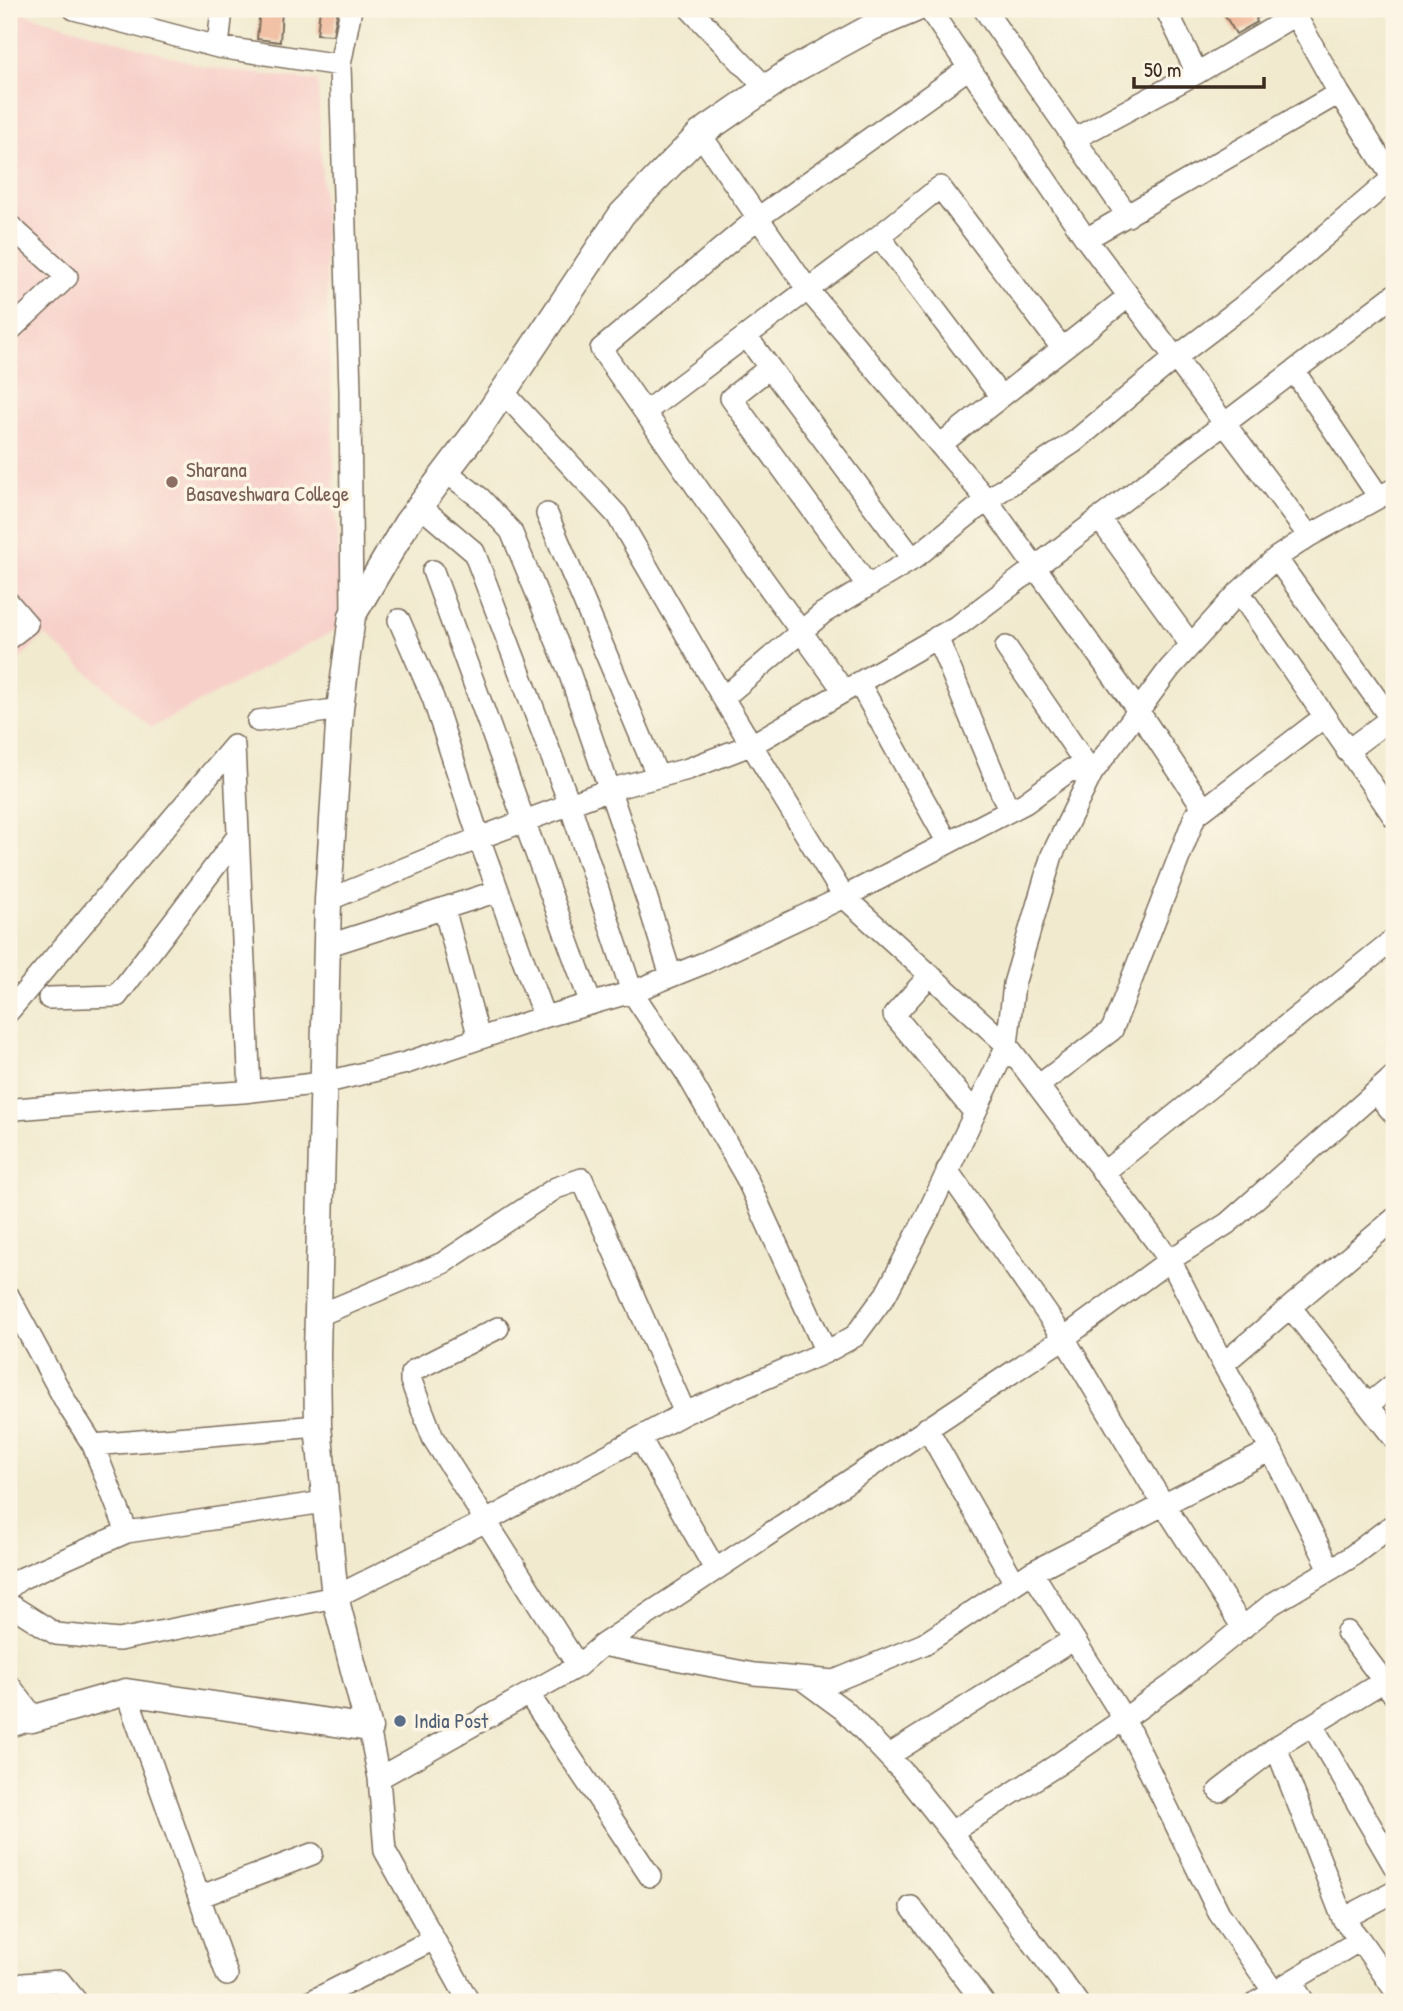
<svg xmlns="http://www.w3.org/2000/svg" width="1403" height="2011" viewBox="0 0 1403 2011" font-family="'Patrick Hand',sans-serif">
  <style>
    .built { fill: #f7d0ca }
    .building { fill: #efb597 }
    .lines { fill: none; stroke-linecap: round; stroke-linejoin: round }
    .minor-casing { stroke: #7b6d5c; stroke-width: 24 }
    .major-casing { stroke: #7b6d5c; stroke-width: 29 }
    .minor { stroke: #fff; stroke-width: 21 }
    .major { stroke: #fff; stroke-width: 26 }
    .education-dot { fill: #8d6e63; stroke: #fcf5e5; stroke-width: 2.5 }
    .service-dot { fill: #5c6f8a; stroke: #fcf5e5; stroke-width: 2.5 }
    .labels { text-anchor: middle; stroke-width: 7; stroke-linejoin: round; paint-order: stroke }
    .education-label { font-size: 21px; fill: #785e54; stroke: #fcf5e5; text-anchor: start }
    .service-label { font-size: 21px; fill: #4e5e75; stroke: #fcf5e5; text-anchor: start }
  </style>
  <rect width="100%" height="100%" fill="#fcf5e5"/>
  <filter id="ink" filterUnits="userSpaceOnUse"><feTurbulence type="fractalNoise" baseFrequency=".0143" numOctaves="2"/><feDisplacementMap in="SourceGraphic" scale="14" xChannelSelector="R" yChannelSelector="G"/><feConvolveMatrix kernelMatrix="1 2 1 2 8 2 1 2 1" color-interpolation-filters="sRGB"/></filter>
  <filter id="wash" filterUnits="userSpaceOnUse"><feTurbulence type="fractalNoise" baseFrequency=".00686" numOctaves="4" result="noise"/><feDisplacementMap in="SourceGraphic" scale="28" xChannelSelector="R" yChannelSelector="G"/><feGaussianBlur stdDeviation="1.57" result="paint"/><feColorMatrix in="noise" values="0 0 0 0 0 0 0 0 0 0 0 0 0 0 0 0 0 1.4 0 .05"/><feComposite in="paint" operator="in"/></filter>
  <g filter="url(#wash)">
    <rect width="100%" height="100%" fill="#f1eacf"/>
    <path class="built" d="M 9,9 L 210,68 L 318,81 L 341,627 L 151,728 L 45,635 L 9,669 Z"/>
    <g id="blocks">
      <path class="building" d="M 260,9 L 282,9 L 280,42 L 257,39 Z
        M 320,9 L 338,9 L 333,35 L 317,34 Z
        M 1221,9 L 1273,9 L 1256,19 L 1257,22 L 1236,34 Z"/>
    </g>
  </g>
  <g filter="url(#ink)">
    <use href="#blocks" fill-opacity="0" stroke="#7b6d5c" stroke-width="2"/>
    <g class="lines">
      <defs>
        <path id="minor" d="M 74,9 L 218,47 L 340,65
          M 351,9 L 340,65 L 350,390 L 352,616
          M 690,9 L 766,88
          M 929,9 L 1086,239 L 1309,536
          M 984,9 L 1128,216
          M 1166,9 L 1197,73
          M 1292,9 L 1339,93 L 1394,180
          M 218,47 L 222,9
          M 700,134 L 808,290 L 987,500 L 1139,712 L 1204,809
          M 1074,139 L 1197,73 L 1295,15
          M 9,225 L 67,277 L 9,331
          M 879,236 L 1001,397
          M 1086,239 L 1339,93
          M 746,336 L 913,559
          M 769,368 L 731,398 L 868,586
          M 503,392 L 617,515 L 723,698 L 844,897 L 1007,1045 L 1170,1260 L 1223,1364 L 1271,1450 L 1330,1569
          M 645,412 L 879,236 L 940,187 L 1062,348
          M 940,445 L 1129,296
          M 445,471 L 480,498 L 511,531 L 568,669 L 647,899 L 671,976
          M 1379,497 L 1294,371 L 1394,295
          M 420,506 L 474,552 L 570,805 L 632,992 L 687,1074 L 746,1177 L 826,1352
          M 547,514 L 658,777
          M 1099,518 L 1191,645
          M 1276,558 L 1391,719
          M 433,571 L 591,1004
          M 1239,592 L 1394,817
          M 9,603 L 27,624 L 9,638
          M 399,620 L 433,698 L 479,838 L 544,1017
          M 937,637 L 1009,811
          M 1006,647 L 1092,773
          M 859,683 L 948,843
          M 844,691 L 703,496 L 601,349 L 758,218 L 969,68
          M 723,698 L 823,613 L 913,559 L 987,500 L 1074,442 L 1175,358 L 1242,307 L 1394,177
          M 258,721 L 340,709
          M 234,746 L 250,1091
          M 1347,751 L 1394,716
          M 328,900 L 479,838 L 608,790 L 688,769 L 753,744 L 959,625 L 1294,371
          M 444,908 L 479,1038
          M 326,946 L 498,891
          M 930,975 L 894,1015 L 975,1113
          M 49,998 L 117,996 L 238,836
          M 9,1011 L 234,746
          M 1038,1086 L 1112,1030 L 1195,816 L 1324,717
          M 1376,1093 L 1394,1114
          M 9,1113 L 16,1109 L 157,1097 L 243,1092 L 323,1083 L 406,1063 L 544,1017 L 632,992 L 704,963 L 844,897 L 1025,803 L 1070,770 L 1092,773
          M 947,1170 L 1064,1338 L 1154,1489 L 1243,1628
          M 1103,1173 L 1394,939
          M 9,1297 L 67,1404 L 93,1445 L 127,1532 L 324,1502
          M 1291,1308 L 1394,1438
          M 317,1316 L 443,1263 L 556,1188 L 582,1179 L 685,1413
          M 498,1328 L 415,1370 L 411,1374 L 411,1381 L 433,1438 L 578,1666
          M 1223,1364 L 1394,1219
          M 1368,1405 L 1394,1384
          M 927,1428 L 1015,1583
          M 640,1438 L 715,1569
          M 93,1445 L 318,1426
          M 1032,1572 L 1124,1719 L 1219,1913 L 1274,1992
          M 9,1588 L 20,1579 L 127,1532
          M 9,1604 L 56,1634 L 119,1640 L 335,1597 L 486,1521 L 685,1413 L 826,1352 L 855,1336 L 886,1294 L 926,1217 L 1007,1045 L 1014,984 L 1052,855 L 1092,773 L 1170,668 L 1239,592 L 1276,558 L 1309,536 L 1394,489
          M 1347,1632 L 1394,1695
          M 602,1645 L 754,1674 L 834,1681 L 924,1644 L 1032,1572 L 1271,1450
          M 802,1679 L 844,1710 L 905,1774 L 951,1832 L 1077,2002
          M 126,1692 L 227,1975
          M 529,1695 L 650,1876
          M 1312,1725 L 1384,1681
          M 9,1727 L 32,1719
          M 369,1728 L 379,1778 L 385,1851 L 469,2002
          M 1276,1747 L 1343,1919
          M 888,1756 L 1074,1639
          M 379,1778 L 578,1666 L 602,1645 L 1064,1338 L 1170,1260 L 1228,1223 L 1394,1076
          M 1219,1791 L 1276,1747 L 1312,1725 L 1394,1866
          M 951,1832 L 1057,1765 L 1124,1719 L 1173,1684 L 1272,1604 L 1348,1559 L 1394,1524
          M 199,1897 L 312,1854
          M 911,1907 L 983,2002
          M 1360,1940 L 1394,1989
          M 1291,1982 L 1304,2002
          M 9,1988 L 23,1984 L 60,1981 L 77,2002
          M 310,2002 L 434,1939
          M 1257,2002 L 1360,1940 L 1343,1919 L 1394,1892"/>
        <path id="major" d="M 9,1689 L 32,1719 L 126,1692 L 369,1728 L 335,1597 L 318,1426 L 317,1353 L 328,900 L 340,709 L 352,616 L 407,523 L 479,428 L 622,214 L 700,134 L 791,71 L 872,27 L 915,9"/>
      </defs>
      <use href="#minor" class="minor-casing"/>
      <use href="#major" class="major-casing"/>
      <use href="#minor" class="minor"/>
      <use href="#major" class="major"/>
    </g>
  </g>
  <circle class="education-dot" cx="172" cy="482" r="7"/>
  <circle class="service-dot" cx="400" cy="1721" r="7"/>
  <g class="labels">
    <g class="education-label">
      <text x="186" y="477">Sharana<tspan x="186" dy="24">Basaveshwara College</tspan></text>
    </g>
    <g class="service-label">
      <text x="414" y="1728">India Post</text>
    </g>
  </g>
  <rect width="1403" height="2011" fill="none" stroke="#fcf5e5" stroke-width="35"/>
  <path d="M1134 77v10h130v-10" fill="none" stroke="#3b2a1e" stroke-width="3.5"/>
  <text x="1144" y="77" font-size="21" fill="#3b2a1e" stroke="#fcf5e5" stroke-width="5" paint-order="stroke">50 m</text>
</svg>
